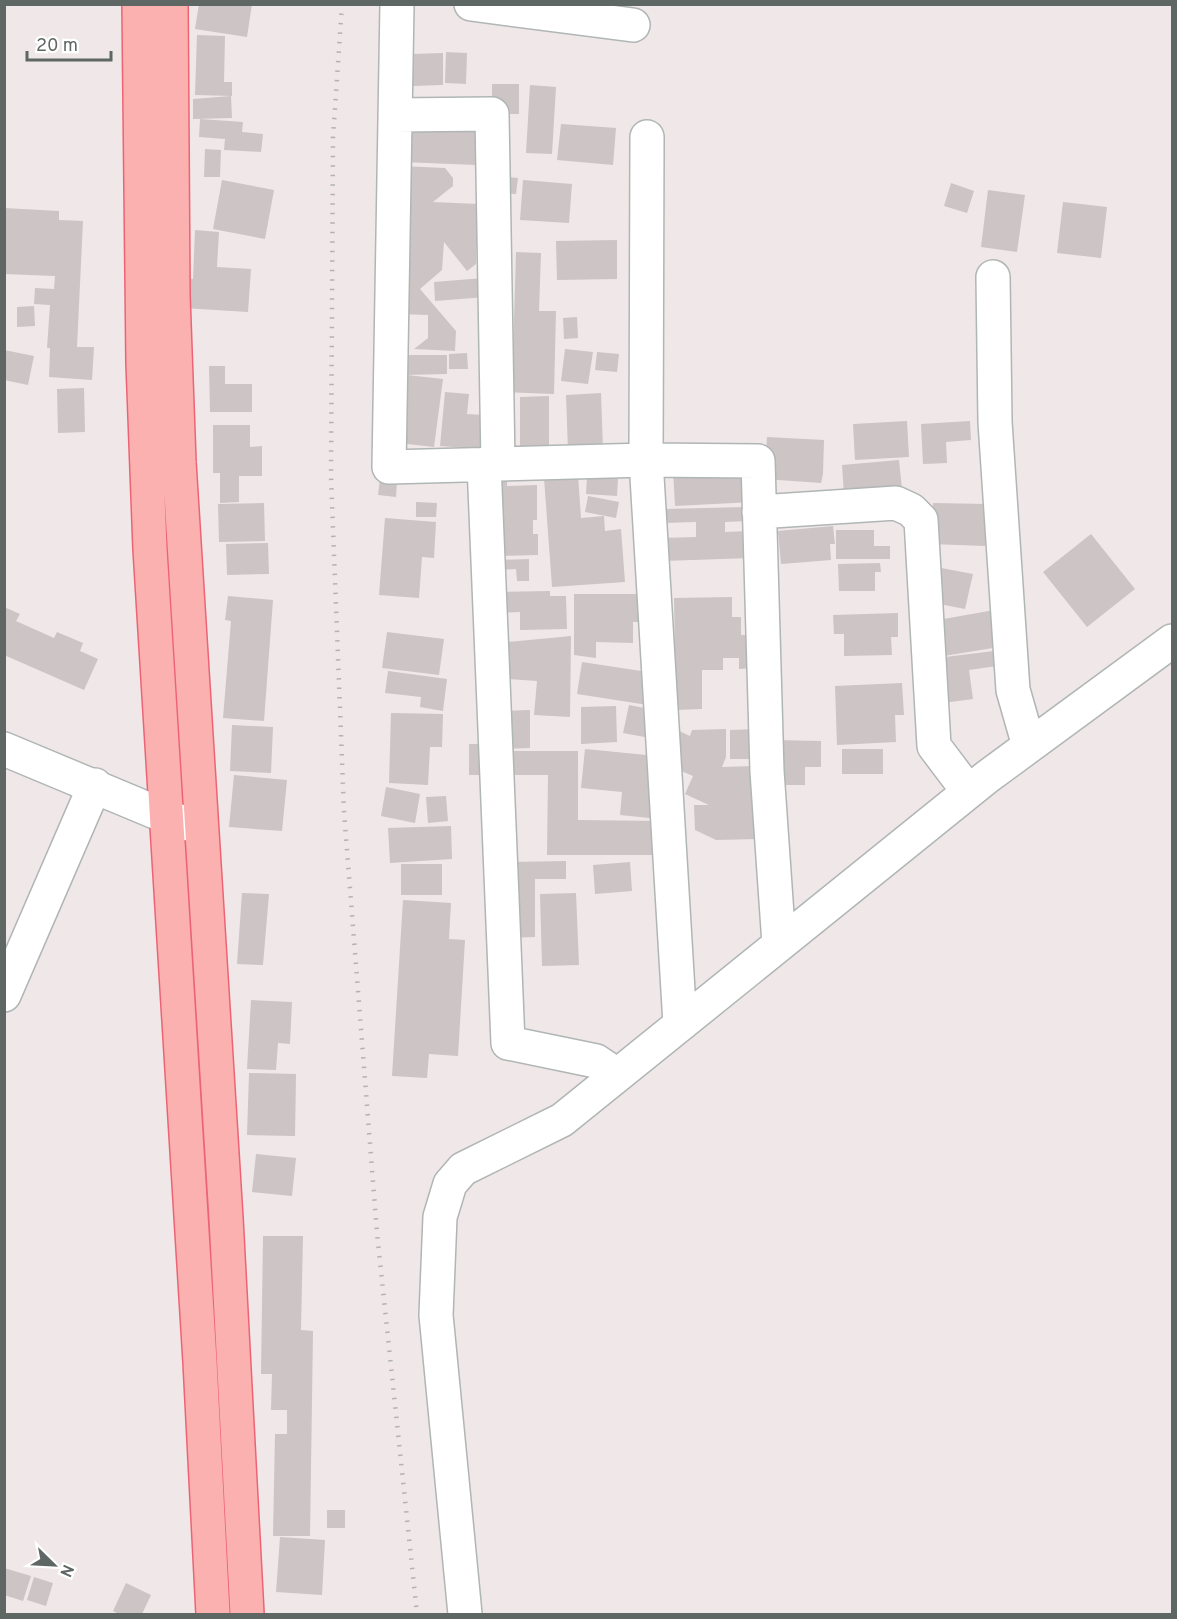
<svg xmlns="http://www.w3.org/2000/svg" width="1177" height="1619" viewBox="0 0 1177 1619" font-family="Overpass,sans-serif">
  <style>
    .building { fill: #ccc4c5 }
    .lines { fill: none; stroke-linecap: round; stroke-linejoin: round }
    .minor-casing { stroke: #b0b6b5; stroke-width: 36 }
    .major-casing { stroke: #ec6474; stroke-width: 36 }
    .minor { stroke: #fff; stroke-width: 33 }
    .major { stroke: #fcb1b1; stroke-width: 33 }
    .rail { stroke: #b1b3b2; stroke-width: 4.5; stroke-dasharray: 1.5 8; stroke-linecap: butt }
  </style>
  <rect width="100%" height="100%" fill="#f0e7e8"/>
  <path class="building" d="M 199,4 L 252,4 L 247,37 L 195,29 Z
    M 197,35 L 225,36 L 224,82 L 232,82 L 232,96 L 195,95 Z
    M 446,52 L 467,53 L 466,84 L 445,83 Z
    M 443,53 L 443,85 L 412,86 L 412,54 Z
    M 492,84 L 519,84 L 519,114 L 492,114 Z
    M 530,85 L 556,87 L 552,154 L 526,153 Z
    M 231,96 L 232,118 L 193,119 L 193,99 Z
    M 200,119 L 243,122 L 242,132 L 263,134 L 261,152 L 224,150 L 225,139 L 199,137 Z
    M 561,124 L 616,128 L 613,165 L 557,160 Z
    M 403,125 L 478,128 L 476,165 L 402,162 Z
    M 205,149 L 221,150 L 220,177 L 204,177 Z
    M 402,166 L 445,168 L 453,178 L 453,186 L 433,202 L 478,204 L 476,264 L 467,271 L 444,242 L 442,270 L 420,289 L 456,331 L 455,351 L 414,349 L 428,338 L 428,315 L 399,314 Z
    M 499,176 L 518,178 L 516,194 L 498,193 Z
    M 222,180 L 274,190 L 265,239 L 213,229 Z
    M 523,180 L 572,184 L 569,223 L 520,220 Z
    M 951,183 L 974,191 L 967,213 L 944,206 Z
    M 988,190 L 1025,195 L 1017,252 L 981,247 Z
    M 1063,202 L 1107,207 L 1101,258 L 1057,253 Z
    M 4,208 L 59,211 L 59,220 L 83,221 L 77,347 L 94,347 L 92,380 L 49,377 L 50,348 L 47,348 L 50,305 L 34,304 L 35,288 L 54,289 L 55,276 L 4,274 Z
    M 195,230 L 219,232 L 217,267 L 251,269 L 248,312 L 183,308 L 185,278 L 193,279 Z
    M 617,240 L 617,279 L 557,280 L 556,241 Z
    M 516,252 L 541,253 L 539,311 L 556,311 L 554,394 L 501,392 L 502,354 L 513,354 Z
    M 484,278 L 486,297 L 435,301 L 434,282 Z
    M 34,306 L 35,326 L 17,327 L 17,307 Z
    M 577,317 L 578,338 L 564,339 L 563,318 Z
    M 565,349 L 593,352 L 588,384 L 561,381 Z
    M 4,350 L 34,356 L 28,385 L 4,380 Z
    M 597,352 L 619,354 L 617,372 L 595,370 Z
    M 467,353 L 468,369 L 449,369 L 449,354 Z
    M 403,355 L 447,355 L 447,374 L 403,375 Z
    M 209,366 L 225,366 L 225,384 L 252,384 L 252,412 L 210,412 Z
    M 407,375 L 443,379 L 434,447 L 399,443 Z
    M 84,388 L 85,432 L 58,433 L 57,389 Z
    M 445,392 L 469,394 L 467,414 L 484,415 L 481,449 L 440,446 Z
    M 601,393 L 603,449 L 568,451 L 566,395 Z
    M 549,396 L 549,452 L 520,452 L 520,397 Z
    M 907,421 L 909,457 L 855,460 L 853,424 Z
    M 970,421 L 971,440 L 946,442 L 947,463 L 923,464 L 921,424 Z
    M 213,425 L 250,425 L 250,447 L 262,446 L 262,476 L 239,476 L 239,502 L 220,503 L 220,473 L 213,473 Z
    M 767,437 L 824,440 L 823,474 L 821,483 L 764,479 Z
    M 899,460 L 902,489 L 844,495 L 842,465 Z
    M 751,467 L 753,502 L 675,506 L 673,470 Z
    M 578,475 L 581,518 L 604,516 L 605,531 L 621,529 L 625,582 L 552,587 L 544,478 Z
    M 587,477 L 618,479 L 617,496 L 586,494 Z
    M 380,479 L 397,481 L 396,497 L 378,495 Z
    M 507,479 L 507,486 L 537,485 L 537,520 L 533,520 L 533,534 L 538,534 L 538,555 L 494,556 L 492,480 Z
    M 588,496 L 619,502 L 616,518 L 585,512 Z
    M 416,502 L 437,503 L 436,517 L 416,517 Z
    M 264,503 L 265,541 L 219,542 L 218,504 Z
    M 933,503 L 987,504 L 985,546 L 931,544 Z
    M 747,507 L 748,521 L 725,522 L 725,532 L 750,531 L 751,558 L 663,561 L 662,538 L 696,537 L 696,522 L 664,523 L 664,509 Z
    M 385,518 L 436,522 L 434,558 L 422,557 L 419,598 L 379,595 Z
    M 833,526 L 835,544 L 830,544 L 831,560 L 781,564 L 778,531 Z
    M 836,530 L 874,530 L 874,546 L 890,546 L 890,559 L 836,559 Z
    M 1091,534 L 1135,589 L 1087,627 L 1043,572 Z
    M 268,543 L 269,574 L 227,575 L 226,544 Z
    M 529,559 L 529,581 L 517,581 L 516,569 L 497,570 L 497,560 Z
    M 880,563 L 881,572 L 875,572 L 875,591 L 839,591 L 838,564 Z
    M 936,567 L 973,574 L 965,609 L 929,602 Z
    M 550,591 L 550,596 L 566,596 L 567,629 L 520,630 L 520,612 L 498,613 L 497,592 Z
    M 574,594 L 645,594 L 645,622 L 633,622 L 633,643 L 596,642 L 596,658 L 574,655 Z
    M 228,596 L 273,600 L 264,721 L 223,718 L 231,621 L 225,620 Z
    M 732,597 L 732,617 L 741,617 L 741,635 L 755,635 L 755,668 L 739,669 L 739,658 L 723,658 L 723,670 L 702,670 L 702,709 L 676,710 L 674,598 Z
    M 4,607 L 20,614 L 16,621 L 54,638 L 57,632 L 83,643 L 80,651 L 98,659 L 84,690 L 4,655 Z
    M 1000,609 L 1005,646 L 938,657 L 932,621 Z
    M 898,613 L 898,637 L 891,637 L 892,655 L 844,656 L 844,634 L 834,634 L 833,615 Z
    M 387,632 L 444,639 L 439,675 L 382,668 Z
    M 571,636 L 570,717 L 534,715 L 537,681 L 495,678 L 497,643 Z
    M 1002,650 L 1004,665 L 969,670 L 973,699 L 943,703 L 937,658 Z
    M 582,662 L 654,673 L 648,705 L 577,694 Z
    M 388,671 L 447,679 L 443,711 L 420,707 L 421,697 L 385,693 Z
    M 902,683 L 904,715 L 895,715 L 896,742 L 837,745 L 835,686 Z
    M 629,705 L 655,710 L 650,738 L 623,733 Z
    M 616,706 L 617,742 L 581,744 L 581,707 Z
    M 530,710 L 530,748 L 501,749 L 501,711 Z
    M 391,713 L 443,714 L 442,747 L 430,747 L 428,785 L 389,783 Z
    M 232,725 L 273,727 L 271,773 L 230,771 Z
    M 673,728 L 690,736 L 692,730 L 726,729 L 726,757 L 722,767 L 754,766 L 757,839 L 716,840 L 695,830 L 694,805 L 709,805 L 685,794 L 693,776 L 674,768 Z
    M 757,729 L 757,759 L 730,759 L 730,730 Z
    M 775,740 L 821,741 L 821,767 L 805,767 L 805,785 L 775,785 Z
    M 469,744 L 493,744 L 493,775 L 469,775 Z
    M 585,749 L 657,756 L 659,819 L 620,815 L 622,792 L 581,788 Z
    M 842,749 L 883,749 L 883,774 L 842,774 Z
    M 500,751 L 578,751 L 578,820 L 661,821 L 661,855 L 547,855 L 548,775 L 499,775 Z
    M 234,775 L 287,780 L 282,831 L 229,827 Z
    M 386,787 L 420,794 L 415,823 L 381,816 Z
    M 446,796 L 448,821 L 428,823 L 426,797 Z
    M 451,826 L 452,859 L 390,863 L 388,828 Z
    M 566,861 L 566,879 L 535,879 L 535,937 L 506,938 L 509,862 Z
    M 630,862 L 632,891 L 595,894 L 593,865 Z
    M 401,864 L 442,864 L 442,895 L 401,895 Z
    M 242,893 L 269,894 L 263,965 L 237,964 Z
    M 576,893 L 579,965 L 542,966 L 540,894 Z
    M 403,900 L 451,903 L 449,939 L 465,940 L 458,1056 L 429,1054 L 427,1078 L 392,1076 Z
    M 251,1000 L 292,1002 L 290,1044 L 278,1043 L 276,1070 L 247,1069 Z
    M 249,1073 L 296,1074 L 295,1136 L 247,1135 Z
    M 256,1154 L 296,1158 L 292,1196 L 252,1192 Z
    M 263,1236 L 303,1236 L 301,1330 L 313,1331 L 310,1536 L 273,1536 L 275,1434 L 287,1434 L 287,1410 L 271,1410 L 272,1374 L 261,1374 Z
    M 327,1510 L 345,1510 L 345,1528 L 327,1528 Z
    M 280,1537 L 325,1540 L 322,1595 L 276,1592 Z
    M 4,1568 L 31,1576 L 23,1601 L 4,1595 Z
    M 34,1577 L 53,1583 L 46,1606 L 27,1600 Z
    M 126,1583 L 151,1595 L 142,1614 L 119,1614 L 113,1611 Z"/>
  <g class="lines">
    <defs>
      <path id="minor" d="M 397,4 L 389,467 L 646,460 L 758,461 L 767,771 L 779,944
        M 471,4 L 633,25
        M 395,115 L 492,114 L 498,463
        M 647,137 L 646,460 L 680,1024
        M 993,277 L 995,422 L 1013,690 L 1029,746
        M 484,464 L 508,1043 L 596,1061 L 617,1075
        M 759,512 L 896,503 L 911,510 L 921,520 L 934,746 L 968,791
        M 4,749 L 167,817 L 192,825
        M 4,995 L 95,785
        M 465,1614 L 436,1315 L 440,1217 L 450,1184 L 463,1169 L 562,1120 L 987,777 L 1172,641"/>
      <path id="major" d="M 139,4 L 143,363 L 150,549 L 200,1362 L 213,1614
        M 171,4 L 173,296 L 179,462 L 226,1218 L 247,1614"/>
    </defs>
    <use href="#minor" class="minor-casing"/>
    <use href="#major" class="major-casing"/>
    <use href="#minor" class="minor"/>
    <use href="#major" class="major"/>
    <path class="rail" d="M 342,4 L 333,138 L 331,477 L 344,812 L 377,1233 L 417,1614"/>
  </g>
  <rect width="1177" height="1619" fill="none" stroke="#5f6765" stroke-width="12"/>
  <g transform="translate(54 1565) rotate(114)" stroke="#ffffff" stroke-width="4.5" paint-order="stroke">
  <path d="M0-4.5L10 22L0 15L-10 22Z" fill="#5f6765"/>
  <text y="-9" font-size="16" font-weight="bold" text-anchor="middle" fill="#5f6765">N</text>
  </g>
  <path d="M27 51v9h84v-9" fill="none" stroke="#5f6765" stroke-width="3"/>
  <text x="36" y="51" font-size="18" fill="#5f6765" stroke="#ffffff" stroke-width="4.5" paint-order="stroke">20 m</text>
</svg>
